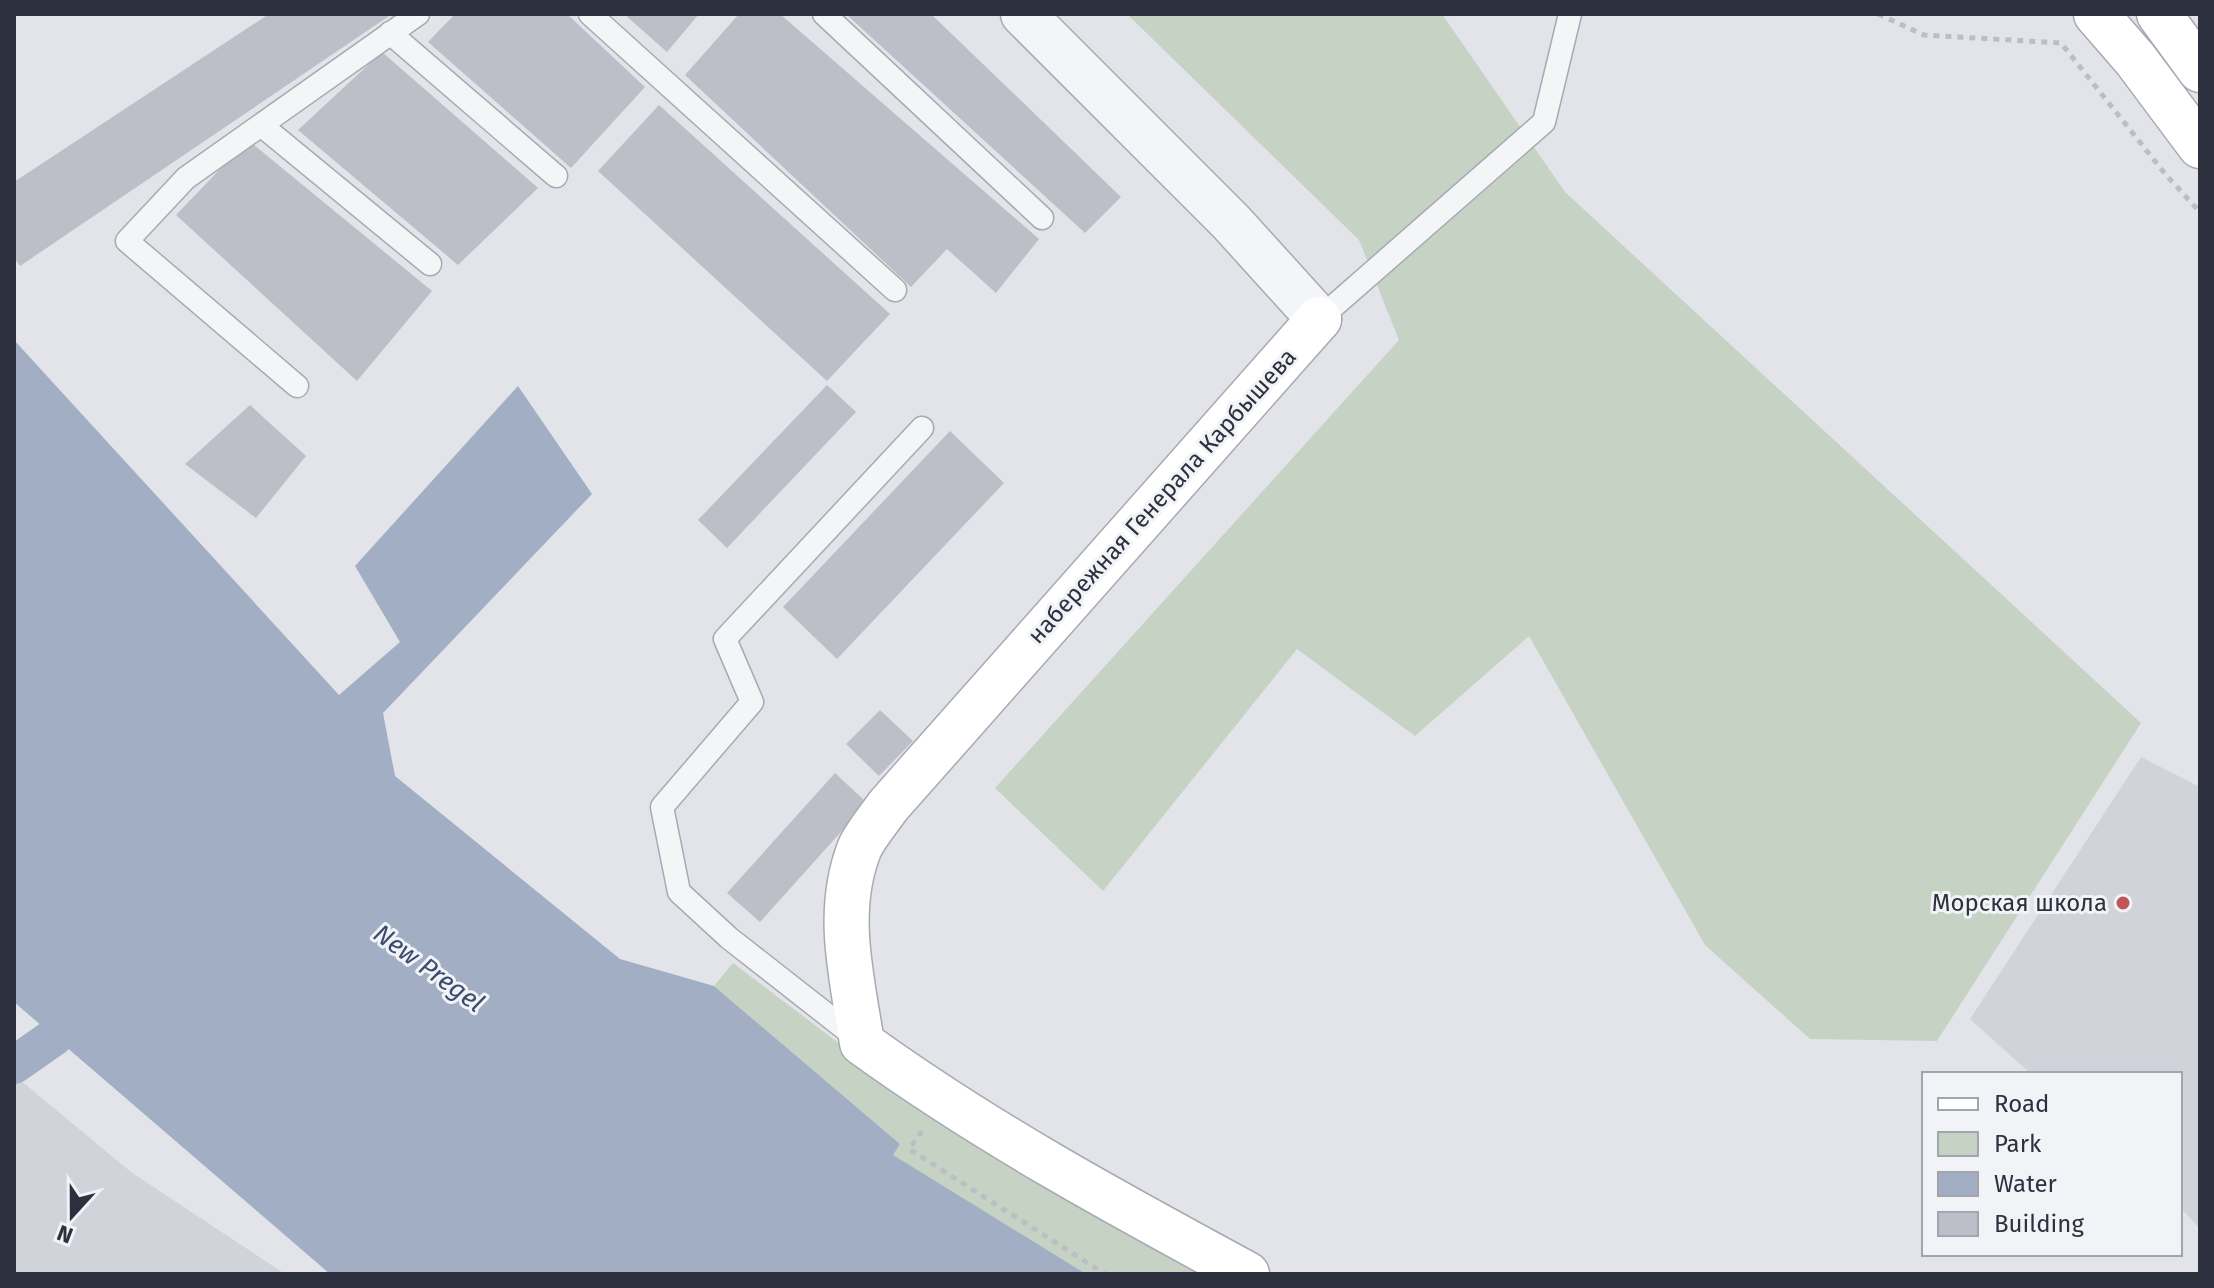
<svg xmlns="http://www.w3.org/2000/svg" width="2214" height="1288" viewBox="0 0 2214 1288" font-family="'Fira Sans',sans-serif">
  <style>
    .built { fill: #d0d3da }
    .green { fill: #c6d2c4 }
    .water { fill: #a1aec4 }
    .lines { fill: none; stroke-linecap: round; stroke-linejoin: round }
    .canal { stroke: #a1aec4; stroke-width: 38 }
    .building { fill: #bdbfc8 }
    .lane-casing { stroke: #a8aab3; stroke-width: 25 }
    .street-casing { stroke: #a8aab3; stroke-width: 47 }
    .secondary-casing { stroke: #a8aab3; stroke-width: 47 }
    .path { stroke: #bcbec3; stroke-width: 5; stroke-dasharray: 6 6; stroke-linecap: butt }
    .lane { stroke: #f4f5f7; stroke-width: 22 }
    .street { stroke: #f4f5f7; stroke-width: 44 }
    .secondary { stroke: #fff; stroke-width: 44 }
    .poi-dot { fill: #bf5658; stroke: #f1f3f6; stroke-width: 3 }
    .labels { text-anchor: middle; stroke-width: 6; stroke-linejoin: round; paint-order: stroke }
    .street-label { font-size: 24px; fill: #2c303f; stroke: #f1f3f6 }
    .poi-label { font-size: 24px; fill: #2c303f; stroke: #f1f3f6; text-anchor: end }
    .water-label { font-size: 26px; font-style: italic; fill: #3b4b6e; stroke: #f1f3f6 }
  </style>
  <rect width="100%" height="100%" fill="#e2e4e9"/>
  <path class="built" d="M 2141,757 L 2200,787 L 2200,1229 L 2180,1207 L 2180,1074 L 2031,1074 L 1970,1019 Z
    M 14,1075 L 131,1172 L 285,1274 L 14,1274 Z"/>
  <path class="green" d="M 1127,14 L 1442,14 L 1565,192 L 2141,723 L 1937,1041 L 1810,1039 L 1705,945 L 1529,636 L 1415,736 L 1297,649 L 1103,891 L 995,788 L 1399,340 L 1359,240 Z
    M 733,963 L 919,1104 L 1207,1274 L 1086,1274 L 892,1155 L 900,1144 L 714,986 Z"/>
  <path class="water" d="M 14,340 L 339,695 L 400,642 L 355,566 L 518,386 L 592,494 L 383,713 L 395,776 L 620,959 L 714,986 L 900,1144 L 893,1155 L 1086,1274 L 330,1274 L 14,1002 Z"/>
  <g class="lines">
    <path class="canal" d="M 14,1065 L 54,1037"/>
  </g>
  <path class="building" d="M 269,14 L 392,14 L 20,266 L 14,258 L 14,182 Z
    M 455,14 L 567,14 L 645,87 L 571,168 L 428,42 Z
    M 624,14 L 699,14 L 667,52 Z
    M 739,14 L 780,14 L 1039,239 L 996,293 L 947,249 L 911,287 L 685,75 Z
    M 846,14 L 931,14 L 1121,197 L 1085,233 Z
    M 382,52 L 538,188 L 458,265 L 298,130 Z
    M 659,105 L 890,314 L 827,381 L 598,171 Z
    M 248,140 L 432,291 L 357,381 L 176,215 Z
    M 827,385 L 856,412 L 727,548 L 698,520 Z
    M 250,405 L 306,456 L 256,518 L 185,464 Z
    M 950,431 L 1004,483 L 837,659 L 783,607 Z
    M 880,710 L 913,741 L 879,776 L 846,744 Z
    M 835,773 L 867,803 L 760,922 L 727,893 Z"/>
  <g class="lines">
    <defs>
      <path id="lane" d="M 590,14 L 895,290
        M 824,14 L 1042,218
        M 390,33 L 556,176
        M 261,125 L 430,264
        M 1319,319 L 1544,122 L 1570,14
        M 297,386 L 127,241 L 186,178 L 418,14
        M 858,1039 L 729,938 L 679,892 L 662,807 L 752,702 L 725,639 L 922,428"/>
      <path id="street" d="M 1023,14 L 1231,222 L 1319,319"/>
      <path id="secondary" d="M 2096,14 L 2135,59 L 2200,146
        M 2159,14 L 2200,70
        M 1247,1274 C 1114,1202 985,1132 862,1043 C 852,978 834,911 860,847 C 867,833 879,819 888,806 L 1319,319"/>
    </defs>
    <use href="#lane" class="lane-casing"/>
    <use href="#street" class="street-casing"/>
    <use href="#secondary" class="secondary-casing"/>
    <path class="path" d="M 1878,14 L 1924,35 L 2061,43 L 2166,175 L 2200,212
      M 922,1131 L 909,1149 L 1105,1274"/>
    <use href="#lane" class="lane"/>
    <use href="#street" class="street"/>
    <use href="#secondary" class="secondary"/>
  </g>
  <circle class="poi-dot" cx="2123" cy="903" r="8"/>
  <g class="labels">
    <g class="street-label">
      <text transform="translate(1162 496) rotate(-48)" y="8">набережная Генерала Карбышева</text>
    </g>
    <g class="poi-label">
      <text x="2107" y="911">Морская школа</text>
    </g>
    <g class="water-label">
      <text transform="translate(429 968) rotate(36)" y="9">New Pregel</text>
    </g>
  </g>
  <rect width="2214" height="1288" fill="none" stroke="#2c303f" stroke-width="32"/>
  <rect x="1922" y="1072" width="260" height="184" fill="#f1f3f6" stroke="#a2a5ad" stroke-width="2"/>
  <rect x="1938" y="1098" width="40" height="12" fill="#ffffff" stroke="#a2a5ad" stroke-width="2"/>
  <text x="1994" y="1112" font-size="24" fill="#2c303f">Road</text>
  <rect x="1938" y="1132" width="40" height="24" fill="#c6d2c4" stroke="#a2a5ad" stroke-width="2"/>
  <text x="1994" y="1152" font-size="24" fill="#2c303f">Park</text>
  <rect x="1938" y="1172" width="40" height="24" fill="#a1aec4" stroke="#a2a5ad" stroke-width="2"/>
  <text x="1994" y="1192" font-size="24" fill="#2c303f">Water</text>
  <rect x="1938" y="1212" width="40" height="24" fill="#bdbfc8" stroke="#a2a5ad" stroke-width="2"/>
  <text x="1994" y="1232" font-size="24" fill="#2c303f">Building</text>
  <g transform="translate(72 1216) rotate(201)" stroke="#f1f3f6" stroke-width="6" paint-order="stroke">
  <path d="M0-6L14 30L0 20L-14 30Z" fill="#2c303f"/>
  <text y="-12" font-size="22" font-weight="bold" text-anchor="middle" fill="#2c303f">N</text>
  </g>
</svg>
